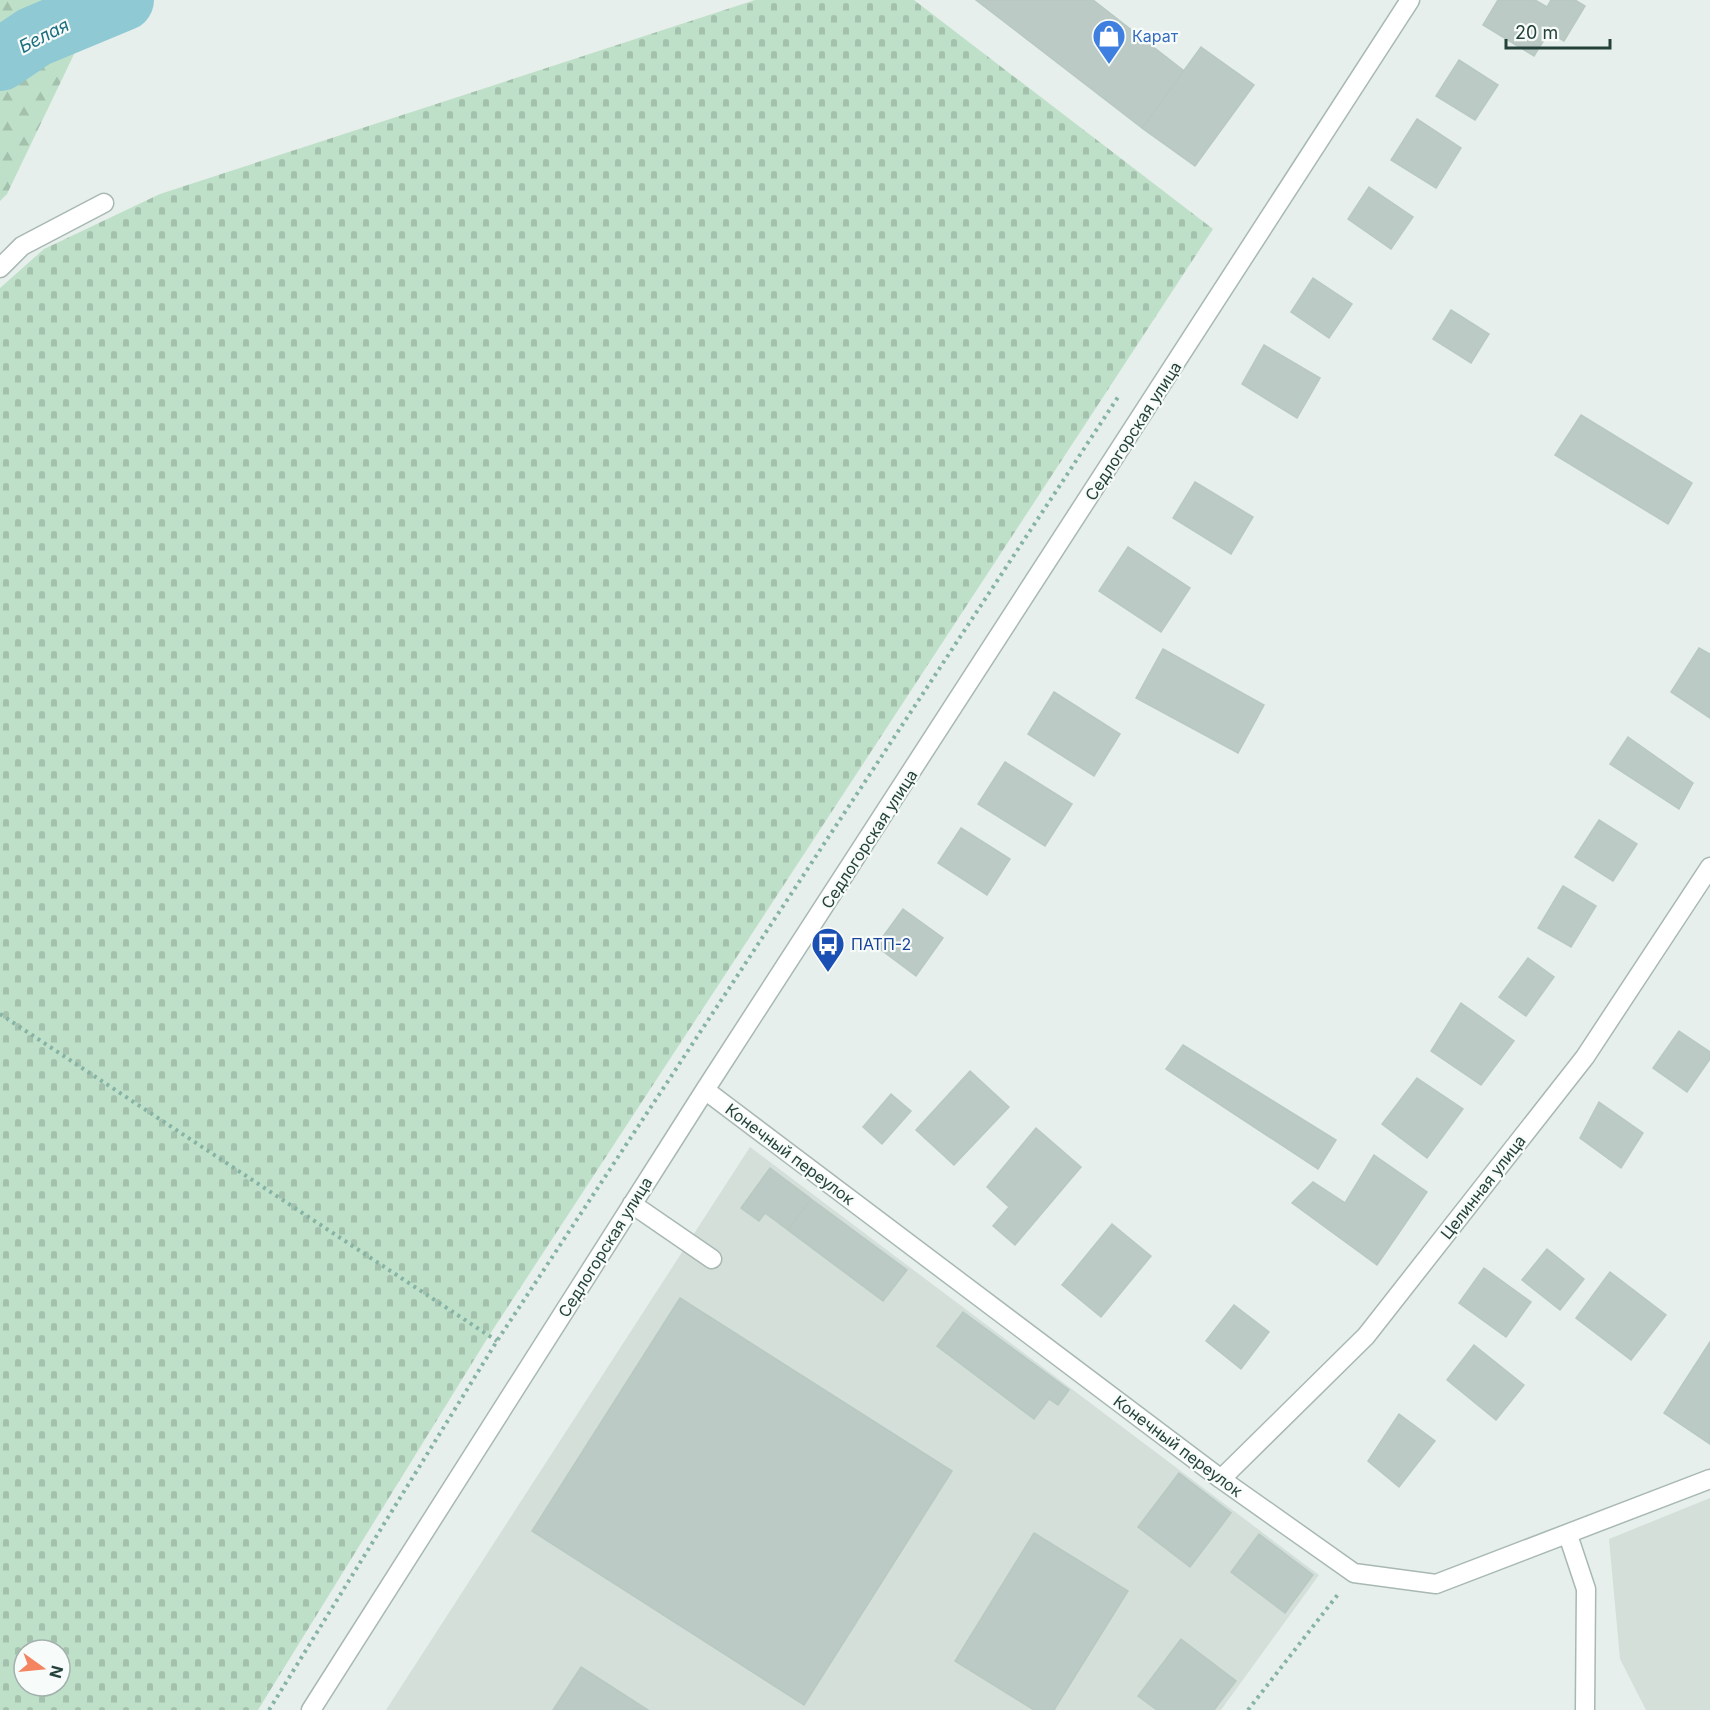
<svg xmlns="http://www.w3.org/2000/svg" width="1710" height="1710" viewBox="0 0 1710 1710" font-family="Inter,sans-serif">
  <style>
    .built { fill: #d4dfda }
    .forest { fill: url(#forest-firs) }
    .cemetery { fill: url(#cemetery-stones); fill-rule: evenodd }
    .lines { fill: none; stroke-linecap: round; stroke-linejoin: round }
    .river { stroke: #8ec9d4; stroke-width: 62 }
    .building { fill: #bbcac4; stroke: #b8c9c2; stroke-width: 1.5 }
    .minor-casing { stroke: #a8b8b2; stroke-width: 21 }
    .path { stroke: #86b3a5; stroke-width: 4; stroke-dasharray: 3 4.5; stroke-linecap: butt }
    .minor { stroke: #fff; stroke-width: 18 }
    .labels { text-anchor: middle; stroke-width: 4.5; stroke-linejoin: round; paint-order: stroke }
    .shop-label { font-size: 16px; fill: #366cbe; stroke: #f7fbf9; text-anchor: start }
    .street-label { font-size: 16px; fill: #24423a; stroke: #f7fbf9 }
    .transit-label { font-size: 16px; fill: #164399; stroke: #f7fbf9; text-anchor: start }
    .water-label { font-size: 18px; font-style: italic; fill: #1c6f80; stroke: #f7fbf9 }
  </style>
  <defs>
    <pattern id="forest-firs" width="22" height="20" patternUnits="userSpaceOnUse" patternTransform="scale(1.5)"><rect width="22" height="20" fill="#bfe0c8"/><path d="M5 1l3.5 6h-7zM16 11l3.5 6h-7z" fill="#a4c1ad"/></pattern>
    <pattern id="cemetery-stones" width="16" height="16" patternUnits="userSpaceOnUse" patternTransform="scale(1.5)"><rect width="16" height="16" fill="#bfe0c8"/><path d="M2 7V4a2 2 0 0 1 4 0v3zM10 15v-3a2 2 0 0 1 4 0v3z" fill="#a4c1ad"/></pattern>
  </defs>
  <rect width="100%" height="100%" fill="#e6efeb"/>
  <path class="built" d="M 750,1147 L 1319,1575 L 1221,1710 L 386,1710 Z
    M 1710,1498 L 1710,1710 L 1646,1710 L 1620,1659 L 1609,1539 Z"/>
  <path class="forest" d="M 0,0 L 100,0 L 7,194 L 0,201 Z"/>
  <path class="cemetery" d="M 755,0 L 914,0 L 1213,229 L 490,1334 L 258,1710 L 0,1710 L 0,288 L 44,249 L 160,194 ZM 24,1650 L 60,1650 L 60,1686 L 24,1686 Z"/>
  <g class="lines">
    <path class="river" d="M 0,60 L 34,37 L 123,0"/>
  </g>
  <path class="building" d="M 976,0 L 1093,0 L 1184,71 L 1142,128 Z
    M 1498,0 L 1535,0 L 1547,7 L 1551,0 L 1575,0 L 1585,6 L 1564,41 L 1549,32 L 1534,56 L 1483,25 Z
    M 1201,47 L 1254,85 L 1195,166 L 1142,128 Z
    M 1459,60 L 1498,85 L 1475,120 L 1436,96 Z
    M 1417,119 L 1461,148 L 1436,188 L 1391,160 Z
    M 1369,187 L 1413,217 L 1391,249 L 1348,219 Z
    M 1313,278 L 1352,304 L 1329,338 L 1291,312 Z
    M 1451,310 L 1489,334 L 1471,363 L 1433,339 Z
    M 1264,345 L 1320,378 L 1297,418 L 1242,384 Z
    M 1581,415 L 1692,483 L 1668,524 L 1555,455 Z
    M 1195,482 L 1253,517 L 1231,554 L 1173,518 Z
    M 1128,547 L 1190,588 L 1161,632 L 1099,591 Z
    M 1699,648 L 1710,654 L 1710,718 L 1671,692 Z
    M 1163,649 L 1264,705 L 1238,753 L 1136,698 Z
    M 1054,692 L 1120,734 L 1094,776 L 1028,734 Z
    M 1628,737 L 1693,783 L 1679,809 L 1610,764 Z
    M 1005,762 L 1072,804 L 1045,846 L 978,804 Z
    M 1599,820 L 1637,844 L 1613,881 L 1575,857 Z
    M 961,828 L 1010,859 L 987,895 L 938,863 Z
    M 1563,886 L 1596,906 L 1571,947 L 1538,928 Z
    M 903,909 L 943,938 L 916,976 L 876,946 Z
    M 1528,958 L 1554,977 L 1526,1016 L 1499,997 Z
    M 1461,1003 L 1514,1041 L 1481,1085 L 1431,1051 Z
    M 1679,1031 L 1710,1052 L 1710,1059 L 1687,1092 L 1653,1068 Z
    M 1183,1045 L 1336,1140 L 1318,1169 L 1166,1069 Z
    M 970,1071 L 1009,1107 L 954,1165 L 916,1130 Z
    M 1417,1078 L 1463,1109 L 1427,1158 L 1382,1124 Z
    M 891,1094 L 911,1111 L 882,1144 L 863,1127 Z
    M 1599,1102 L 1643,1133 L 1621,1168 L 1580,1138 Z
    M 1036,1128 L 1081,1167 L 1015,1245 L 993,1226 L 1009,1207 L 987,1187 Z
    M 1374,1155 L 1427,1192 L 1377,1265 L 1292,1203 L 1313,1182 L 1345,1203 Z
    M 770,1168 L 811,1199 L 788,1230 L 765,1213 L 759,1221 L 741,1208 Z
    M 811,1199 L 907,1270 L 883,1301 L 788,1230 Z
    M 1112,1224 L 1151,1256 L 1101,1317 L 1062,1285 Z
    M 1547,1249 L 1584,1279 L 1560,1310 L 1522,1280 Z
    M 1484,1268 L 1531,1302 L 1506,1337 L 1459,1303 Z
    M 1610,1272 L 1666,1315 L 1631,1360 L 1576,1318 Z
    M 680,1298 L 952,1471 L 804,1705 L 532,1531 Z
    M 1234,1305 L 1269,1332 L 1241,1369 L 1206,1341 Z
    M 963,1312 L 1069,1390 L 1058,1405 L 1049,1399 L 1034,1419 L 937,1346 Z
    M 1710,1342 L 1710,1444 L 1664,1413 Z
    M 1474,1345 L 1524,1385 L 1496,1420 L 1447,1380 Z
    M 1399,1414 L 1435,1441 L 1399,1487 L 1368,1461 Z
    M 1179,1473 L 1231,1513 L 1190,1567 L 1138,1527 Z
    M 1034,1533 L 1128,1591 L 1054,1710 L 1034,1710 L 955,1661 Z
    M 1259,1534 L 1313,1575 L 1285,1613 L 1231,1572 Z
    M 1181,1639 L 1236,1681 L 1214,1710 L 1157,1710 L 1138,1696 Z
    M 581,1667 L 648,1710 L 553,1710 Z"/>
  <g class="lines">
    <defs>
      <path id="minor" d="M 0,268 L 22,246 L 104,203
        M 705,1090 L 1221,1479 L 1354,1573 L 1436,1584 L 1710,1479
        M 632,1204 L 712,1259
        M 1221,1479 L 1366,1336 L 1585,1057 L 1710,867
        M 1568,1535 L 1586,1589 L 1585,1710
        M 311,1710 L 705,1090 L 1410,0"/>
    </defs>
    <use href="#minor" class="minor-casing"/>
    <path class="path" d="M 0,1014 L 497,1341
      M 269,1710 L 497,1341 L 1120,394
      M 1248,1710 L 1339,1593"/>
    <use href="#minor" class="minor"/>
  </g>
  <defs>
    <symbol id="shop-pin" viewBox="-11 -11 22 30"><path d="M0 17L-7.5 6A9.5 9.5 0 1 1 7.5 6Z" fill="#3f7fe0" stroke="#f7fbf9"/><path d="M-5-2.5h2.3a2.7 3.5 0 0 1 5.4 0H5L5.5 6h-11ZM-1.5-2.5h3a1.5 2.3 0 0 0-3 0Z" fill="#fff"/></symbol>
    <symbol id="bus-pin" viewBox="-11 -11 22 30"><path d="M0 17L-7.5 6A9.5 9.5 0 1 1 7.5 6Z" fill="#1a4fb4" stroke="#f7fbf9"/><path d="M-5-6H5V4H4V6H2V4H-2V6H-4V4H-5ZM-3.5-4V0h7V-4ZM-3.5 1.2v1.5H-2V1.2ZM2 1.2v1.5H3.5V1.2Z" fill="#fff"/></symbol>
  </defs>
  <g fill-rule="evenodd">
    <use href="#shop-pin" x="1090" y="17" width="38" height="52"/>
    <use href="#bus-pin" x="809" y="925" width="38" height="52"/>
  </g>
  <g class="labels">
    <g class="shop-label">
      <text x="1132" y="42">Карат</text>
    </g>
    <g class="street-label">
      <text transform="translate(1133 431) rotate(-57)" y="6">Седлогорская улица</text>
      <text transform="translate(869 839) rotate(-57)" y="6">Седлогорская улица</text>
      <text transform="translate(790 1154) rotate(37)" y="6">Конечный переулок</text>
      <text transform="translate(1483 1187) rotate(-52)" y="6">Целинная улица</text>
      <text transform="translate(605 1247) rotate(-58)" y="6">Седлогорская улица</text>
      <text transform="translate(1178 1446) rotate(37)" y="6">Конечный переулок</text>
    </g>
    <g class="transit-label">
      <text x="851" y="950">ПАТП-2</text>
    </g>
    <g class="water-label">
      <text transform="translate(44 36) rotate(-27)" y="6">Белая</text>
    </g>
  </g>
  <g transform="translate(42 1668) rotate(105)"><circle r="28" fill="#f7fbf9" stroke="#a3b1ad" stroke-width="1.5"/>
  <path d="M0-4.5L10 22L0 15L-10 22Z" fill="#f4845f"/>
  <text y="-9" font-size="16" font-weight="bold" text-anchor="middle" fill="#24423a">N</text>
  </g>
  <path d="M1506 39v9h104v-9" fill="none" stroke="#24423a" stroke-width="3"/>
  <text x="1515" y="39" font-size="18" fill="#24423a" stroke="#f7fbf9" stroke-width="4.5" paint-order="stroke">20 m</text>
</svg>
